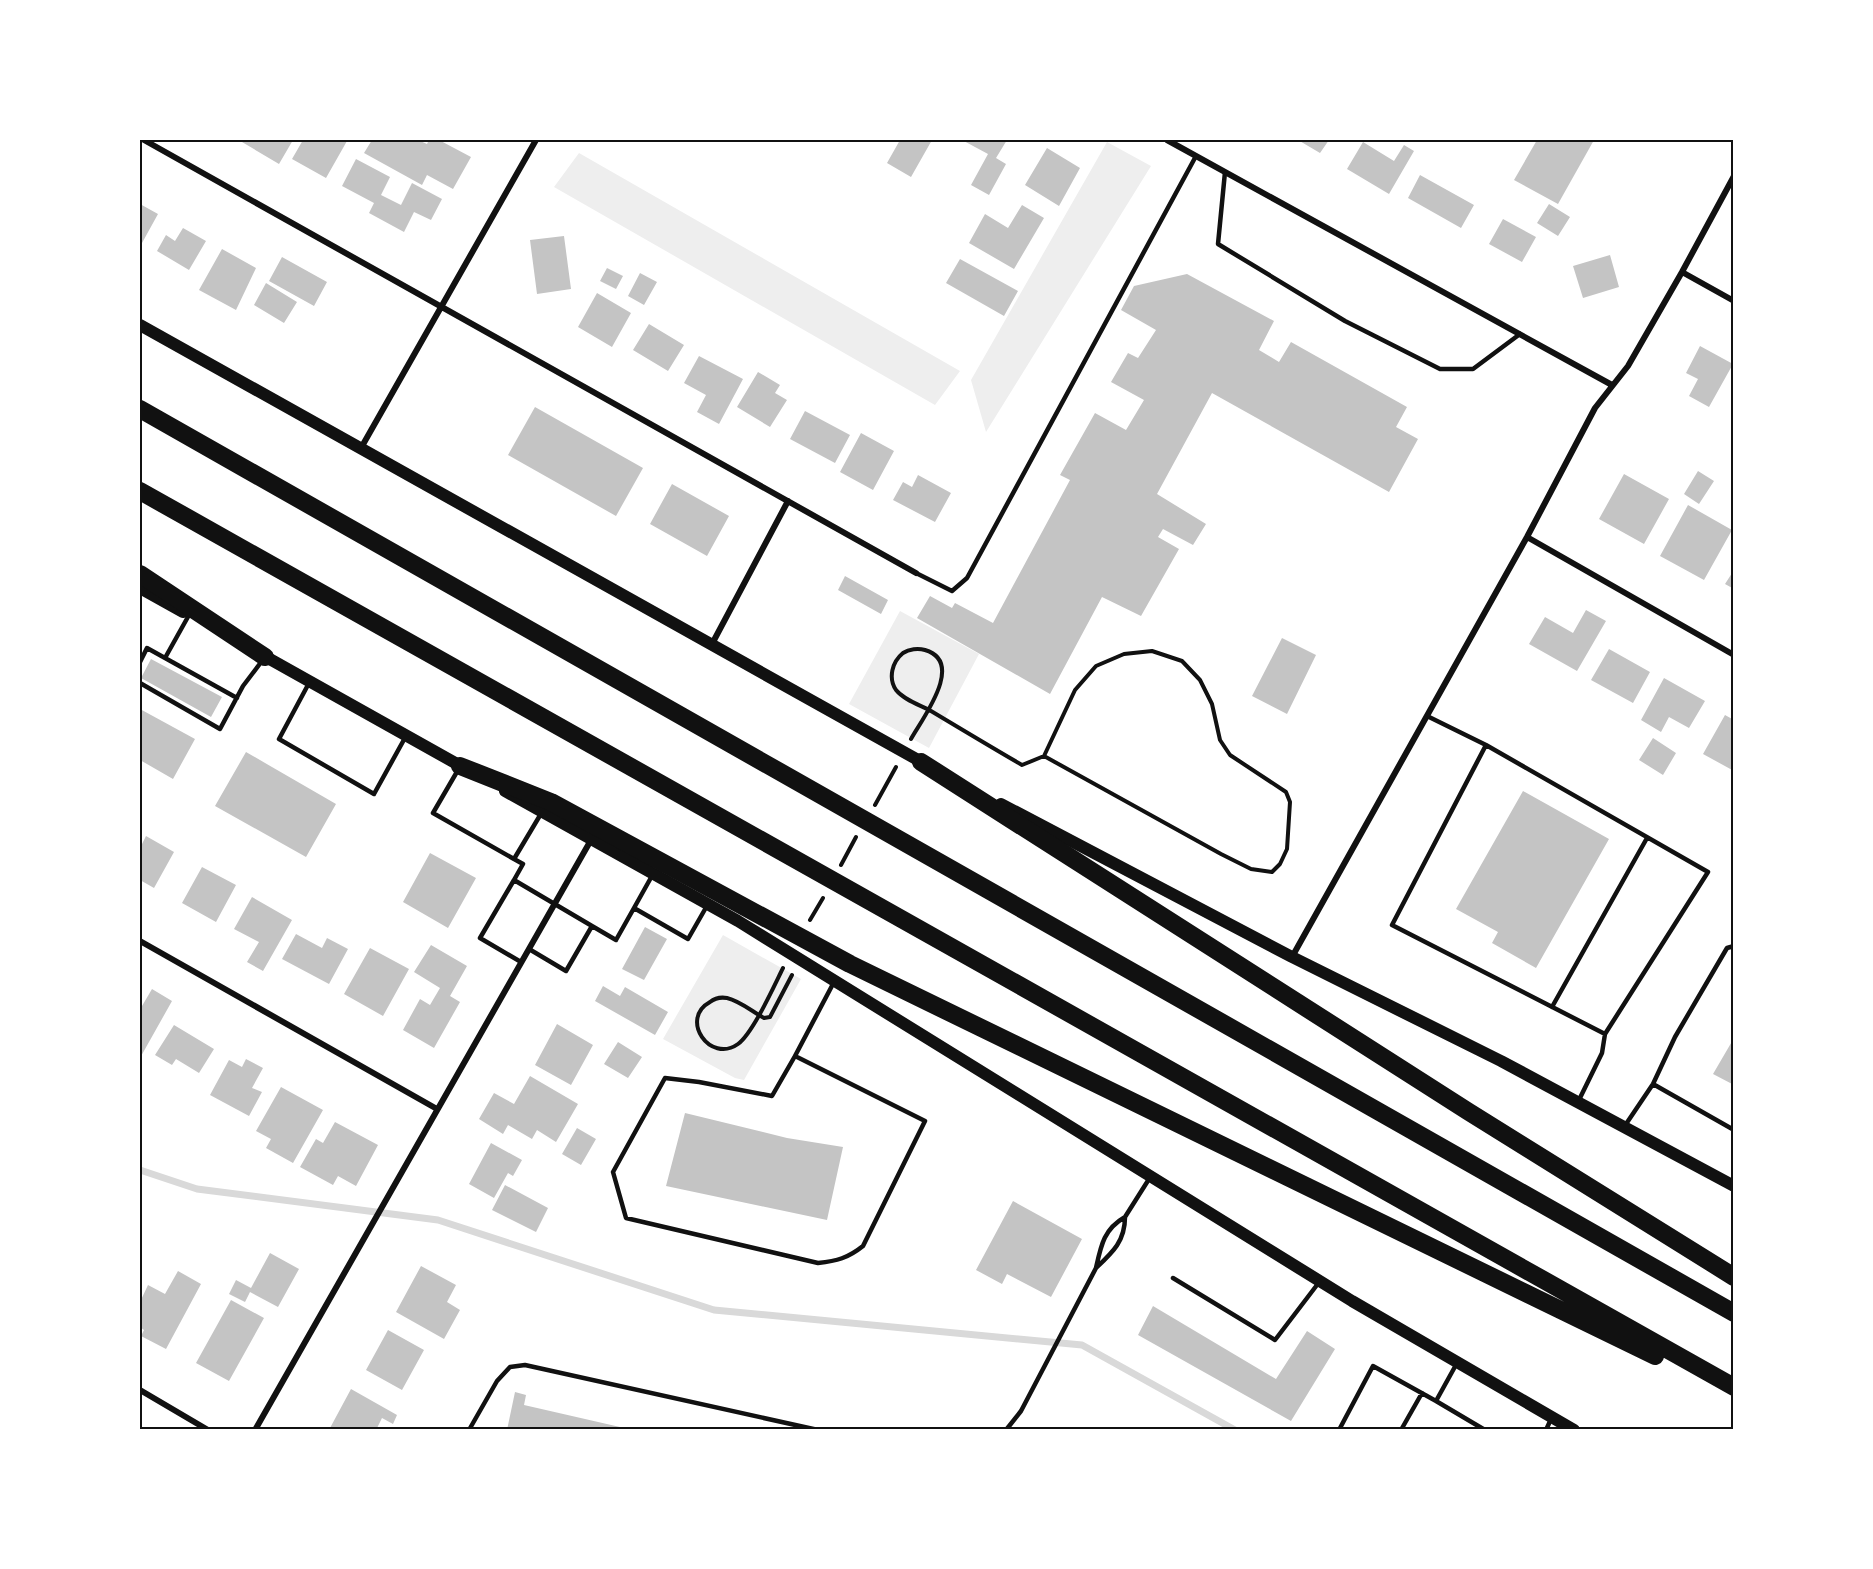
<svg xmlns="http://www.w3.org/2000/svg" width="1873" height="1569" viewBox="0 0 1873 1569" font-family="'Alegreya Sans',sans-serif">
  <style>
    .green { fill: #eee }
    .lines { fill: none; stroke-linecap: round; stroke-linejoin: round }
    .stream { stroke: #d9d9d9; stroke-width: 7 }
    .building { fill: #c4c4c4 }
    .path { stroke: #111; stroke-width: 4 }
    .service { stroke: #111; stroke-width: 4.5 }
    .minor { stroke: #111; stroke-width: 6 }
    .secondary { stroke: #111; stroke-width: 12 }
    .motorway { stroke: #111; stroke-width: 18 }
    .neatline { fill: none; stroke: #111; stroke-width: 2 }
  </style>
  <rect width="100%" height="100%" fill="#fff"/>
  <path class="green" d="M 1107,142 L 1151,166 L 986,432 L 971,380 Z
    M 579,153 L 960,371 L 935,405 L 554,187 Z
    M 900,611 L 979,654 L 929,748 L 849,704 Z
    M 723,935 L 801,979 L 744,1080 L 735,1078 L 663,1039 Z"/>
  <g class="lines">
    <path class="stream" d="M 140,1170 L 197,1189 L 438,1220 L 714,1310 L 1082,1345 L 1235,1430"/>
  </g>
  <path class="building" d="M 244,140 L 293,140 L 279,164 L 242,142 Z
    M 303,140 L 347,141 L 326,178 L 292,159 Z
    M 372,140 L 418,140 L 427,144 L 429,140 L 439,140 L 471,157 L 453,189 L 427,175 L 422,185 L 364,153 Z
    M 900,140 L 932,140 L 911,177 L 887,163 Z
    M 962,140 L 1007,140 L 996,158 L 1006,164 L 989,195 L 971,185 L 988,154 Z
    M 1298,140 L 1329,140 L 1320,153 Z
    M 1537,140 L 1594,140 L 1558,204 L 1514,180 Z
    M 1363,142 L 1394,161 L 1404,145 L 1414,151 L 1389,194 L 1347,169 Z
    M 1047,148 L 1080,168 L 1059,206 L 1025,185 Z
    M 356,159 L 390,177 L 381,195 L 401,205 L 412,183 L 442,199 L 431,220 L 414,212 L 404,232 L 369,213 L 374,203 L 342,186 Z
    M 1420,175 L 1474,205 L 1461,228 L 1408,198 Z
    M 140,204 L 158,214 L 142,243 L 140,241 Z
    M 1549,204 L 1570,217 L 1558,236 L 1537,223 Z
    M 1022,205 L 1044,218 L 1014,269 L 969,243 L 985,214 L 1008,228 Z
    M 1503,219 L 1536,237 L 1522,262 L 1489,244 Z
    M 183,228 L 206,241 L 189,270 L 157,251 L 166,235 L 175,241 Z
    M 564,236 L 571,289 L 537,294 L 530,240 Z
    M 222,249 L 256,268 L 236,310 L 199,290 Z
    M 1610,255 L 1619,287 L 1583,298 L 1573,266 Z
    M 282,257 L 327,282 L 314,306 L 269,281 Z
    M 960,259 L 1018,291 L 1004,316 L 946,283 Z
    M 607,268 L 623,276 L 616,289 L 600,281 Z
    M 640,273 L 657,282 L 644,305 L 628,296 Z
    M 1187,274 L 1274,321 L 1259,350 L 1279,362 L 1291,342 L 1407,407 L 1396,427 L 1418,439 L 1389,492 L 1212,393 L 1157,494 L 1206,524 L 1193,545 L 1163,529 L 1158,537 L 1179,549 L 1141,616 L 1102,597 L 1050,694 L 917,618 L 930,596 L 952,608 L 955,603 L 993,623 L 1070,480 L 1060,475 L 1095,413 L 1126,430 L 1144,400 L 1111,382 L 1128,353 L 1138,358 L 1156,330 L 1121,310 L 1134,286 Z
    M 266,283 L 297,302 L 284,323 L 254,305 Z
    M 597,293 L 631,313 L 612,347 L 578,327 Z
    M 649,324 L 684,345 L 668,371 L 633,350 Z
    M 1700,346 L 1733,364 L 1709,407 L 1689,396 L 1698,379 L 1686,373 Z
    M 699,356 L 743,379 L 719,424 L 697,412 L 706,395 L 684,383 Z
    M 758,372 L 780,385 L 775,393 L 787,400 L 770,427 L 737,407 Z
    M 535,407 L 643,468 L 616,516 L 508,455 Z
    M 805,411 L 850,435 L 835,463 L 790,439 Z
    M 861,433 L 894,451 L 873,490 L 840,472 Z
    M 1698,471 L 1714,481 L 1699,504 L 1684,494 Z
    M 1624,474 L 1669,499 L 1644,544 L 1599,519 Z
    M 918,475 L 951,493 L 935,522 L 893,500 L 903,482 L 912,487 Z
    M 672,484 L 729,516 L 707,556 L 650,524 Z
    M 1688,505 L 1732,530 L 1704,580 L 1660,556 Z
    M 1734,570 L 1734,589 L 1725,584 Z
    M 845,576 L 888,600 L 881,614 L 838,590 Z
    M 1586,610 L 1606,621 L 1577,671 L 1529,644 L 1545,617 L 1573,633 Z
    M 1282,638 L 1316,655 L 1287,714 L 1252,696 Z
    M 1609,649 L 1650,672 L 1633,703 L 1591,680 Z
    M 151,659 L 222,697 L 211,717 L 141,678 Z
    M 1664,678 L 1705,701 L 1689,728 L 1669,717 L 1661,732 L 1641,720 Z
    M 140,709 L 195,739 L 173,779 L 140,760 Z
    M 1725,715 L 1734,720 L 1734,771 L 1703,754 Z
    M 1653,738 L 1676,753 L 1663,775 L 1639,760 Z
    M 246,752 L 336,804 L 306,857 L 215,806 Z
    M 1523,791 L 1609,839 L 1536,968 L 1492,943 L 1498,932 L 1456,909 Z
    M 146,836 L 174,852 L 154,888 L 140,880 L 140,848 Z
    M 430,853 L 476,878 L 448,928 L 403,902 Z
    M 202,867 L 236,885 L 216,922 L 182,903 Z
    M 252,897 L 292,920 L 263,971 L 247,962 L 259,942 L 234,929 Z
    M 645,927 L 667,939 L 644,980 L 622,969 Z
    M 296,934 L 322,948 L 327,938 L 348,949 L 329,984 L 282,959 Z
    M 431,945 L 467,966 L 450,996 L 460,1002 L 434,1048 L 403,1030 L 420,999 L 430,1005 L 440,988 L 414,972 Z
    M 370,948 L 409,969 L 383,1016 L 344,994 Z
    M 603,986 L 620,996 L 625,987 L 668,1012 L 655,1035 L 595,1001 Z
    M 152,989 L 172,1001 L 140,1058 L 140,1005 L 142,1006 Z
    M 557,1024 L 593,1045 L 571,1085 L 535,1065 Z
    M 174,1025 L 214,1049 L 199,1073 L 176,1059 L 172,1065 L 155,1055 Z
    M 1734,1038 L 1734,1085 L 1713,1074 Z
    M 618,1042 L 642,1057 L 628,1078 L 604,1064 Z
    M 246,1059 L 263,1068 L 252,1088 L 262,1092 L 249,1116 L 210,1095 L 229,1060 L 242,1067 Z
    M 530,1076 L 578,1104 L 556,1142 L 537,1130 L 532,1139 L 508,1125 L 503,1134 L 479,1119 L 494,1093 L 514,1104 Z
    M 281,1087 L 323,1110 L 293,1163 L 266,1148 L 271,1139 L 256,1131 Z
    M 685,1113 L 787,1138 L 843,1147 L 827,1220 L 666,1186 Z
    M 335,1122 L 378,1145 L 356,1186 L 338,1176 L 333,1185 L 300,1167 L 316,1139 L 323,1143 Z
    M 577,1128 L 596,1139 L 581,1165 L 562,1154 Z
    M 491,1143 L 522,1160 L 513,1176 L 508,1173 L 494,1198 L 469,1184 Z
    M 505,1185 L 548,1208 L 536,1232 L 492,1210 Z
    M 1013,1201 L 1082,1239 L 1051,1297 L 1007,1274 L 1002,1284 L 976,1270 Z
    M 270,1253 L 299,1269 L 278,1307 L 250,1292 L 245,1302 L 229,1294 L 236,1280 L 251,1288 Z
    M 421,1266 L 456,1285 L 447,1302 L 460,1310 L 444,1339 L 396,1312 Z
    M 178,1271 L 201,1284 L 166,1349 L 141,1336 L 144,1330 L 140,1327 L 140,1302 L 148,1285 L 165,1294 Z
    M 231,1300 L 264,1318 L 229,1381 L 196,1363 Z
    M 1153,1306 L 1276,1379 L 1307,1331 L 1335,1349 L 1291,1421 L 1138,1335 Z
    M 388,1330 L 424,1350 L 402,1390 L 366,1370 Z
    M 351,1389 L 397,1415 L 393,1424 L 382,1418 L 376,1430 L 330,1428 Z
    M 515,1392 L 526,1395 L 524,1405 L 633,1430 L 507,1430 Z"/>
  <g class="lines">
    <path class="path" d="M 911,739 C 922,719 966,662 925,650 C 918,648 909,649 903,653 C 892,662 888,678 896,690 C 904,700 920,705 931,711 C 961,729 991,747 1022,765 L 1044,756 L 1221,854 L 1251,869 L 1272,872 L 1280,864 L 1287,849 L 1290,802 L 1286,792 L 1230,755 L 1220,740 L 1212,704 L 1200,680 L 1182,661 L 1152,651 L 1124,654 L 1096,666 L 1075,690 L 1044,756
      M 875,805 L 896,767
      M 841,865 L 856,837
      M 810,920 L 823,898
      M 783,968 C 774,986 753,1033 738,1044 C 710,1064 679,1019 710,1002 C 715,998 721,997 727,998 C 740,1001 753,1012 764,1018 L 770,1017 L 792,975"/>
    <path class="service" d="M 1225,172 L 1218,244 L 1345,321 L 1440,369 L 1473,369 L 1520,334
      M 916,573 L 952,591 L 967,578 L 1196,156
      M 165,658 L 189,615
      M 140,662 L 147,648 L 237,698
      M 140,683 L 220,729 L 243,686 L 262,661
      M 309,683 L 279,739 L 374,794 L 406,736
      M 1427,716 L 1486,745 L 1708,872 L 1605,1034 L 1602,1053 L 1578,1102
      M 1486,745 L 1392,925 L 1605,1034
      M 458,770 L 433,813 L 514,859 L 542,812
      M 514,859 L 523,864 L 514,880 L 592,926 L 566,971 L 529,949
      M 653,874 L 634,908 L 688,939 L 708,904
      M 514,880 L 480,938 L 521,962
      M 592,926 L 616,940 L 634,908
      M 1552,1007 L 1647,838
      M 795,1056 L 772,1096 L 699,1082 L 665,1078 L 613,1172 L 626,1218 L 818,1263 C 837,1261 848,1258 863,1246 L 925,1121 L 795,1056 L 834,982
      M 1653,1084 L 1734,1130
      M 1624,1127 L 1653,1084 L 1675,1037 L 1727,948 L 1734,946
      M 1125,1217 L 1149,1179
      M 1173,1278 L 1275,1340 L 1320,1281
      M 1457,1363 L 1436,1401 L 1485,1430
      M 469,1430 L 497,1381 L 510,1367 L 525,1365 L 818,1430
      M 1006,1430 L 1021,1411 L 1096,1268 C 1101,1245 1104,1229 1125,1217 C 1125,1241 1113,1252 1096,1268
      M 1339,1430 L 1373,1366 L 1436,1401
      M 1401,1430 L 1422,1393
      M 1546,1430 L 1551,1419"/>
    <path class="minor" d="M 144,140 L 916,573
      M 1167,140 L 1612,385
      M 1682,272 L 1734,301
      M 361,448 L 536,140
      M 1527,537 L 1734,655
      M 712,644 L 788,501
      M 140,941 L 437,1109
      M 1292,957 L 1527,537 L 1595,408 L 1628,366 L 1682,272 L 1734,176
      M 140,1390 L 208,1430
      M 255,1430 L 591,840"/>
    <path class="secondary" d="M 140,325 L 927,765
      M 140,588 L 183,612
      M 259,653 L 466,769
      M 505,791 L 738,921 L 1352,1301 L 1574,1430
      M 1001,804 L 1292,957 L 1501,1061 L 1734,1186"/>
    <path class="motorway" d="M 140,409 L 1734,1313
      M 140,491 L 1734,1387
      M 140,574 L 265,657
      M 921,762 L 1469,1112 L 1734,1277
      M 460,766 L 551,802 L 850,964 L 1655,1356"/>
  </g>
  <rect width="1873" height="1569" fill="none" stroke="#ffffff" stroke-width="282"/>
  <rect x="141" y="141" width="1591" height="1287" class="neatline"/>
</svg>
